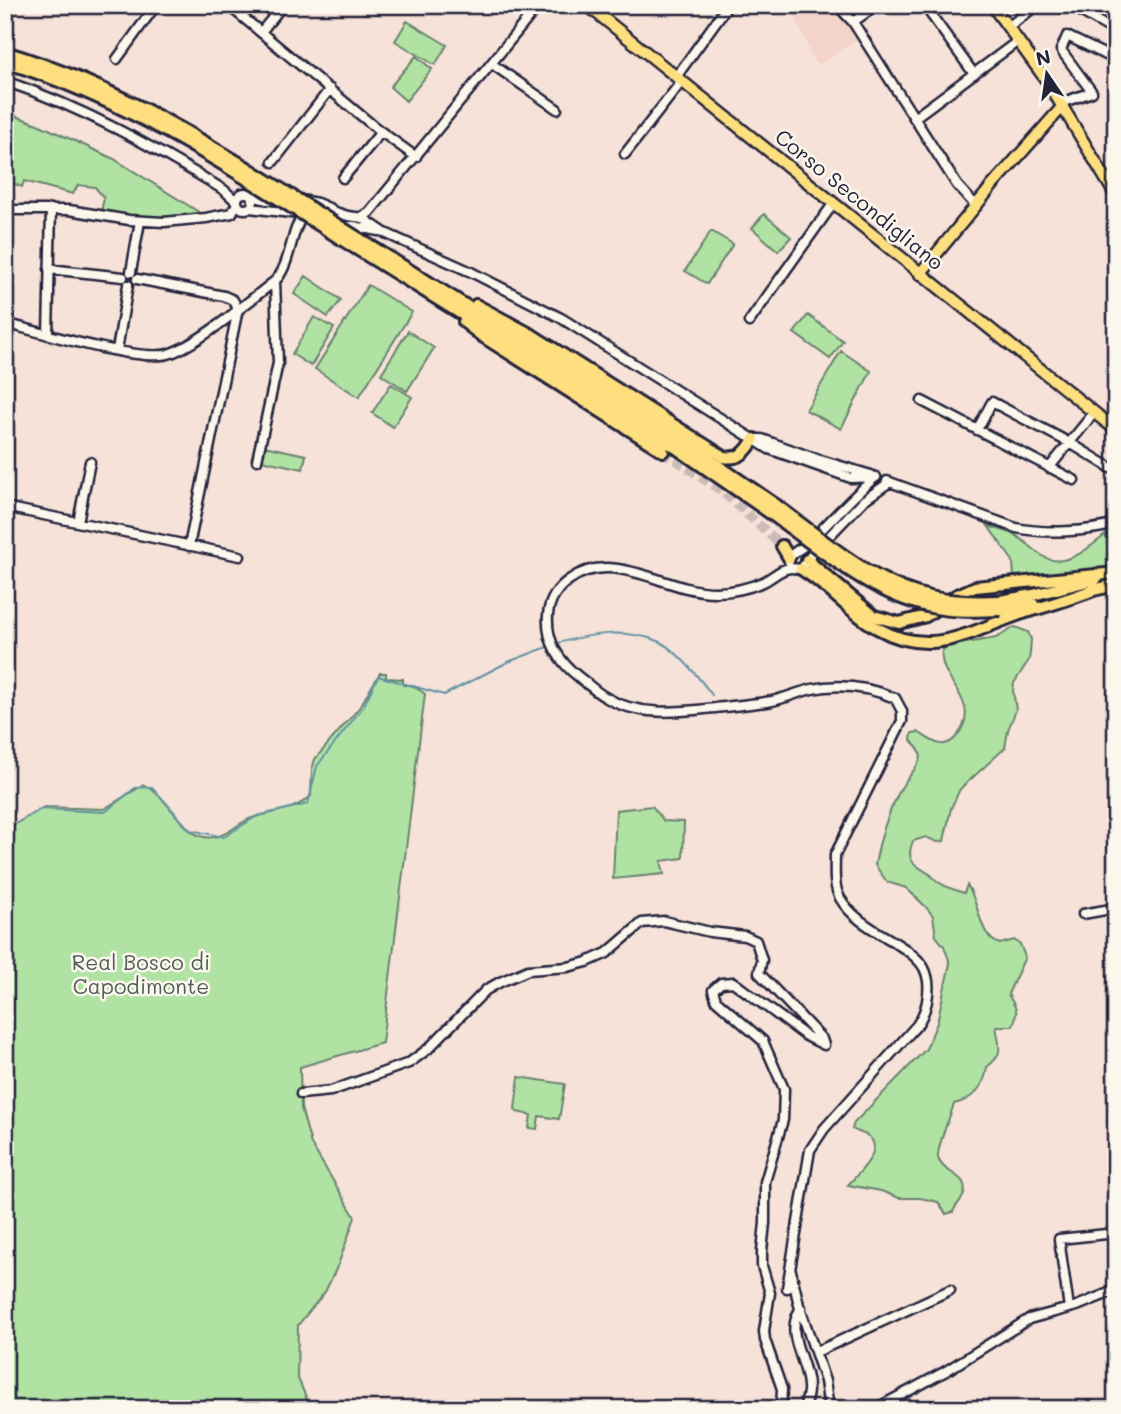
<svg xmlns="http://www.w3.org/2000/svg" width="1121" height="1414" viewBox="0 0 1121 1414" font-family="Mali,sans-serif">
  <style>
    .built { fill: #f3d3ca }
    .green { fill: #b0e3a3; stroke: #69826f; stroke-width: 2 }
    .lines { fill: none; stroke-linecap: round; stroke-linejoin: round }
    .stream { stroke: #6392a5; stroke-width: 2 }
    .highway-tunnel { stroke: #ccbcb9; stroke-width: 10; stroke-dasharray: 10 5; stroke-linecap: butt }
    .minor-casing { stroke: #22223b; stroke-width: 13 }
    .major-casing { stroke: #22223b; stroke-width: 15 }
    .highway-casing { stroke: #22223b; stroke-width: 16 }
    .minor { stroke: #fbf7ec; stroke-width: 8 }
    .major { stroke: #fedf80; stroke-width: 10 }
    .highway { stroke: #fedf80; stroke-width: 10 }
    .highway-bridge-casing { stroke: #22223b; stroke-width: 16; stroke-linecap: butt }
    .highway-bridge { stroke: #fedf80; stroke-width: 10 }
    .labels { text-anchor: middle; stroke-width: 5; stroke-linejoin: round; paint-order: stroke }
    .street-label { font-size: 21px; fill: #22223b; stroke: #fbf7ec }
    .park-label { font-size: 21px; fill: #4d5c5a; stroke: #fbf7ec }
  </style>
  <rect width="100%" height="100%" fill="#f6e2d8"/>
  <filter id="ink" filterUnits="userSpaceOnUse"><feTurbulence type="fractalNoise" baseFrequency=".0143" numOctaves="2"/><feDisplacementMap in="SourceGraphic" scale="14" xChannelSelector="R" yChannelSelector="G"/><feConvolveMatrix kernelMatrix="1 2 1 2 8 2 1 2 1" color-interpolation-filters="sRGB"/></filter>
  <g filter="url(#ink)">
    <path class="built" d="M 833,5 L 859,39 L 819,64 L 814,62 L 791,6 Z"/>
    <path class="green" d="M 407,21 L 447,45 L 435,65 L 395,41 Z
      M 416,56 L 432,69 L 406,101 L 390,87 Z
      M 5,112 L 40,125 L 114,159 L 202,214 C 168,218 136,217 101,212 L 104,198 L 95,187 L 78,185 L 73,194 L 24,181 L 22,187 L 5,180 Z
      M 764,214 L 791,237 L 778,251 L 752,228 Z
      M 711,231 L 733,244 L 707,284 L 685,271 Z
      M 306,276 L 341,300 L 328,317 L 294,294 Z
      M 368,285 L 412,312 L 359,397 L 315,369 Z
      M 808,315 L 843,341 L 830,359 L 794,333 Z
      M 314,317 L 334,328 L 311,366 L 292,354 Z
      M 408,331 L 434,348 L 407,391 L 381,374 Z
      M 841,351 L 871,371 L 841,429 L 806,410 Z
      M 391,384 L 412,397 L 393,427 L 372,413 Z
      M 264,446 L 306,455 L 303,469 L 261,460 Z
      M 988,526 C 997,529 1007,531 1015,535 C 1025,541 1032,548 1041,555 C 1063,571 1089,548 1105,535 L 1116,555 L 1116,568 L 1014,577 L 1013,561 Z
      M 1015,627 L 1028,632 L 1031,639 L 1030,653 L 1029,660 L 1014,683 L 1013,690 L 1016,710 L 1008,730 L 1005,748 L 960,789 L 951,808 L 944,841 L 937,842 L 926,837 L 913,841 C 905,861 914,864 928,873 C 932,875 934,879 937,881 C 944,887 955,890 964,893 L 967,885 C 980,902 978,937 1000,944 L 1014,940 L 1020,944 L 1025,957 L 1008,994 C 1016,1009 1019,1008 1013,1026 L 996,1026 C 999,1046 1005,1053 987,1067 C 985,1086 973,1100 954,1104 C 950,1117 937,1145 938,1157 C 941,1174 970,1174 964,1194 C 962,1201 955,1205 953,1212 L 946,1214 L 938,1202 L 920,1198 L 899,1198 L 881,1191 L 848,1185 C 857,1175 886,1149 868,1136 C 863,1133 857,1132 852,1129 L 854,1123 L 926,1049 L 937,1023 L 950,963 L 944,946 L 936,936 L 933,916 L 925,906 L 906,888 L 887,882 L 875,865 C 879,840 888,813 900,790 C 906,778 917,770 921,757 L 919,750 L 911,740 L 912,733 L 918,732 C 931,740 943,752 956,737 C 986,702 937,681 942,651 L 947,646 L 996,638 Z
      M 380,673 L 386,673 L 386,678 L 403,679 L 403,685 L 413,685 L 425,694 L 382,1043 L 300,1067 L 301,1108 L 311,1144 L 355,1217 L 338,1265 L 325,1292 L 298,1325 L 297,1376 L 311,1409 L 5,1409 L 5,830 L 44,807 L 104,809 L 143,785 C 171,793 182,847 219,836 C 231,832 240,822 252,818 C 273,811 295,811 311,796 L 312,769 L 315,759 L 359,708 Z
      M 652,806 L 664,821 L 684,822 L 683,858 L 661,861 L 664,874 L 613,879 L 616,810 Z
      M 519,1077 L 565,1084 L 559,1119 L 539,1116 L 537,1129 L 529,1128 L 531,1115 L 517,1112 L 515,1109 Z"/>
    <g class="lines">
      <path class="stream" d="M 555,644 C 588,634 624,628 658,641 C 676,649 700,679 712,695
        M 5,830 L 41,809 L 105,812 L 135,788 L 152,787 L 190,830 L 224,837 L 257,816 L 308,804 L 317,766 L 363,707 L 378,676 L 444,695 L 508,662 L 550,646"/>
      <path class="highway-tunnel" d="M 663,451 L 722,491 L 782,546"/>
      <defs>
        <path id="minor" d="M 228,5 L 376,128 L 416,157
          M 681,5 L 684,5
          M 837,5 L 853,22 L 957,185 L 976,206
          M 924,5 L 974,74
          M 1070,5 L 1116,32
          M 853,22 L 877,5
          M 1008,27 L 1037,5
          M 261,32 L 283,5
          M 117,59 L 156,5
          M 492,64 L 557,109
          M 676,77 L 728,5
          M 5,81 C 84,108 154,147 224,190 L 237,202
          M 1061,103 L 1092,92 L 1061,50 L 1067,36 L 1110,57 L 1116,51
          M 914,118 L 1018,41
          M 625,154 L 682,81
          M 273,162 L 330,89
          M 343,178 L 381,132
          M237 201a8 8 0 1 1 16 0a8 8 0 1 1-16 0Z
          M 252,196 L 266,200 L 281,200
          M 301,200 L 317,203 L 331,209
          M 250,208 L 299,214
          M 5,210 L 69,210 L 129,220 L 164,222 L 206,218 L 232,213 L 237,203
          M 335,212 L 348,216 L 363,218 L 385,233 L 471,272 L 561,318 L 769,449 L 851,478 L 876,477
          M 361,217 L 369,213 L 539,5
          M 340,227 L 353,226 L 379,231
          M 49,269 L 123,277
          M 131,272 L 140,221
          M 137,279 L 224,296 L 233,300 L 238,309
          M 749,322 L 833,204
          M 5,323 C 39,332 139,362 168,354 C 198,345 249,301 275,281 C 292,264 291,224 304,217
          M 48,335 L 51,209
          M 117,350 L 128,285
          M 922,401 L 1074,480
          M 977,430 L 992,402 L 1070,443 L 1116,471
          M 754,439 L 762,439 L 817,459 L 871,475
          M 257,460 L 278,363 L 275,281
          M 1049,468 L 1093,414
          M 887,481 L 1016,528 C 1046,534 1087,532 1116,524
          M 5,507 L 240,556
          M 78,522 L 90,462
          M 189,546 L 238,309
          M 789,561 C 791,551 801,550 808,543 C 831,521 851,497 876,477
          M 1083,914 L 1116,908
          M 301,1094 L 331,1091 L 409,1063 L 428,1049 L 486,990 L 500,982 L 528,970 L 568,967 L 587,962 L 607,953 L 642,923 L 664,921 L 710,932 L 745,936 L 756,941 L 762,960 L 759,973 L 822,1039 L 824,1045 L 806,1036 L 733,982 L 721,983 L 713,990 L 716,1000 L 763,1041 L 784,1089 L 783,1120 L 765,1182 L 765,1223 L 762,1251 L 762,1266 L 770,1293 L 764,1331 L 765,1340 L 782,1389 L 781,1409
          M 791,1271 L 799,1305 L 825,1381 L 829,1409
          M 787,1288 L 810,1150 L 824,1129 L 917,1025 C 924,1015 927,1006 928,994 C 929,986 928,976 924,968 C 909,942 859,931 840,898 C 833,886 835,869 835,855 L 902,721 L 902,711 L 895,698 C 868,687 842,683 812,689 C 799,692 786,698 772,701 C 756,704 740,705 724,707 C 685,711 641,719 605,697 C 596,692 588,684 580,678 C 559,662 546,641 548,615 C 549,601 557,588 569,580 C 615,547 667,593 716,592 C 732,592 749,588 763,582 C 772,578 781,568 791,568 C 794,568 798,569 801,569 L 812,554 L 864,500 L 890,482
          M 801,1308 C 783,1334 807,1359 808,1386 C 809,1393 806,1402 804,1409
          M 1069,1308 L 1059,1239 L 1116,1233
          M 816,1352 L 950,1290
          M 875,1409 L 946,1371 L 1029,1319 L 1077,1306 L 1116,1290"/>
        <path id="major" d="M 587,5 L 1116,430
          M 992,5 L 1047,81 L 1116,196
          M 920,274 L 992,186 L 1063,106"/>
        <path id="highway" d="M 358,238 L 676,437 L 776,505
          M 352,246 L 672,445 L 770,513
          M 476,305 L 532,335 L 724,457 C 740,460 747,451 754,439
          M 464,322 L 482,336 L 663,451
          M 782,546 L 789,558
          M 807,560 L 874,616 L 899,623 L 926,616 L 955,596 L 975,587 L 1116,573
          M 801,569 C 828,585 849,612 877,628 C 932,659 968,632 1020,614 C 1046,606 1071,599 1096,589
          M 1093,590 L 1116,585
          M 1000,601 L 1033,595 L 1096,579
          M 1001,610 L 1033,604"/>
      </defs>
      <use href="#minor" class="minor-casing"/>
      <use href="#major" class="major-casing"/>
      <use href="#highway" class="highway-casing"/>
      <use href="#minor" class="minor"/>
      <use href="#major" class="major"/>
      <use href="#highway" class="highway"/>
      <defs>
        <path id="highway-bridge" d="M 5,52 C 138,92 242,165 358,238
          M 5,62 C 135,102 239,174 352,246
          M 776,505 C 825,541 874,586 935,598 C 957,602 978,602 1000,601
          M 770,513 C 820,549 870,594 931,607 C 954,612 978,611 1001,610"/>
      </defs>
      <use href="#highway-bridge" class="highway-bridge-casing"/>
      <use href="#highway-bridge" class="highway-bridge"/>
    </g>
  </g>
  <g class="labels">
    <g class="street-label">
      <text transform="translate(859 200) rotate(39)" y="7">Corso Secondigliano</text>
    </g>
    <g class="park-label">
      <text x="141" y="970">Real Bosco di<tspan x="141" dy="24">Capodimonte</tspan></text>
    </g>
  </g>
  <rect width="1121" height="1414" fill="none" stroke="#fbf7ec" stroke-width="28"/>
  <rect x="14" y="14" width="1093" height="1386" fill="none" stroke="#22223b" stroke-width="2.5" filter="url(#ink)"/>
  <g transform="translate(1047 74) rotate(347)" stroke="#fbf7ec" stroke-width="5" paint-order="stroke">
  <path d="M0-5L12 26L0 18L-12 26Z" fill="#22223b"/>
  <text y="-10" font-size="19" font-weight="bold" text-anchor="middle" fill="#22223b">N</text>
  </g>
</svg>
